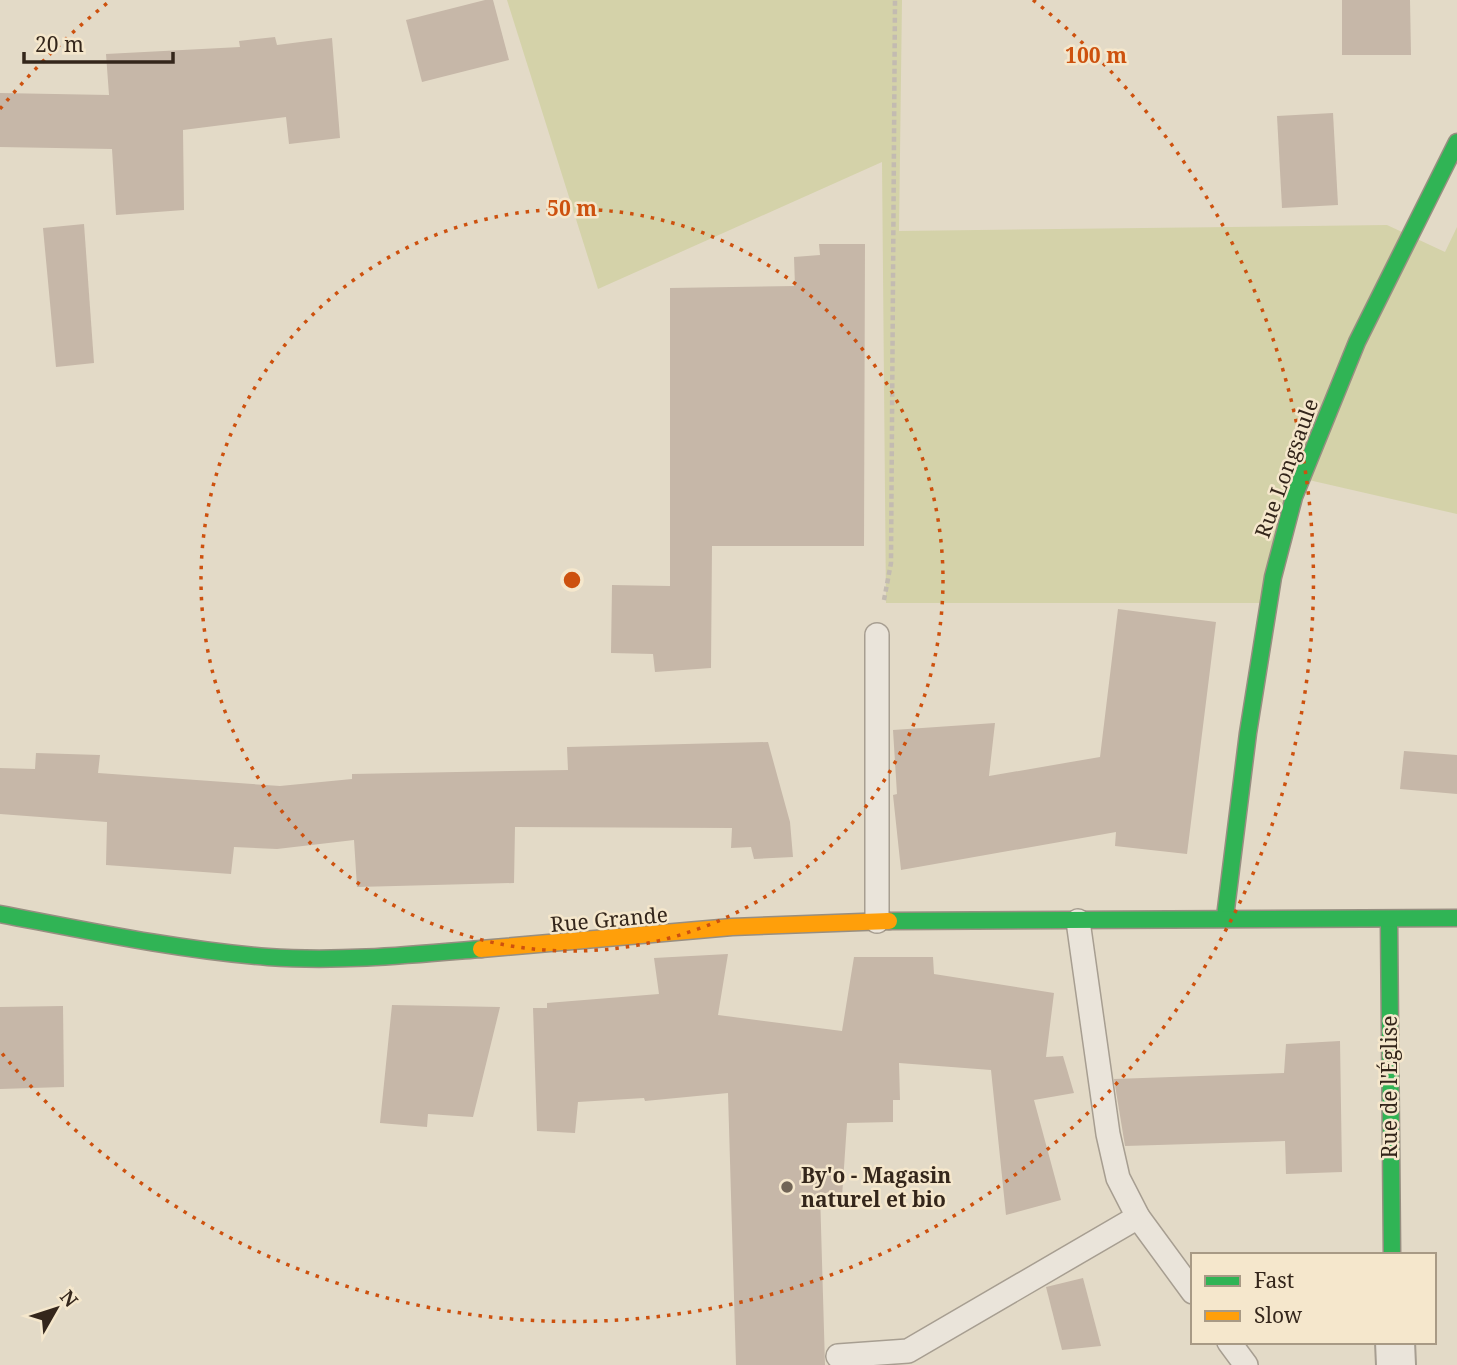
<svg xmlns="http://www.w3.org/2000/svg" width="1457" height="1365" font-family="'Noto Serif',serif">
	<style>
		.green { fill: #d4d2a9 }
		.building { fill: #c6b7a8 }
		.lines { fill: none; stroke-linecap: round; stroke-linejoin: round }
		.lane-casing { stroke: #a79e91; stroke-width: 26 }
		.street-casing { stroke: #a79e91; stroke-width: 42 }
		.fast-casing { stroke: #978e81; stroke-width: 19 }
		.slow-casing { stroke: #978e81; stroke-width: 19 }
		.path { stroke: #c3bbb1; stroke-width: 4.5; stroke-dasharray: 5 3.5; stroke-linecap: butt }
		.lane { stroke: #eae4da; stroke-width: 23 }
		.street { stroke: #eae4da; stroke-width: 38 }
		.fast { stroke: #30b455; stroke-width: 16 }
		.slow { stroke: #ff9f0a; stroke-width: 16 }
		.ring { fill: none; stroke: #cd510e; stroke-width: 3.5; stroke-dasharray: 3.5 7 }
		.poi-dot { fill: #716557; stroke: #f5e7cc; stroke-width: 2.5 }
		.labels { text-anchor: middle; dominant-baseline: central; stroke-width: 5; stroke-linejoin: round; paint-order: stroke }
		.street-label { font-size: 21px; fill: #34261b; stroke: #f5e7cc }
		.poi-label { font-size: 21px; font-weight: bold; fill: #34261b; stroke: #f5e7cc; text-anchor: start }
		.centre { fill: #cd510e; stroke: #f5e7cc; stroke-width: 3.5 }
		.ring-label { font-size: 21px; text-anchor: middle; font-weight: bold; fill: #cd510e; stroke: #f5e7cc; stroke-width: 5; stroke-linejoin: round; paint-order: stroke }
	</style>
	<rect width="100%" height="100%" fill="#e3dac7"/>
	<polygon class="green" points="507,0 902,0 899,231 1387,225 1445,252 1457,227 1457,514 1300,478 1269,603 886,603 882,162 598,289"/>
	<g class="building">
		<polygon points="485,0 493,0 509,60 422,82 406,20"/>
		<polygon points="1342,0 1410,0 1411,55 1342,55"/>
		<polygon points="275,37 277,45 332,38 340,138 289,144 286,117 183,130 184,210 116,215 112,149 0,147 0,93 109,95 106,54 240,47 239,41"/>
		<polygon points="1333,113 1338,205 1282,208 1277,116"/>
		<polygon points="84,224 94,363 56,367 43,228"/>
		<polygon points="819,244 865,244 864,546 712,546 711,668 655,672 653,654 611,653 612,585 670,586 670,288 795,286 794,257 820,255"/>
		<polygon points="1118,609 1216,622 1187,854 1115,846 1116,832 901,870 893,795 897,794 893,730 995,723 989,776 1100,757"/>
		<polygon points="768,742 790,822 793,857 754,859 751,847 731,848 732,828 515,827 514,883 357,887 354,840 277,849 234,847 231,874 106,865 107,822 0,814 0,768 35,769 36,753 100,755 98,773 280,786 352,779 352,774 568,770 567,747"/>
		<polygon points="1404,751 1457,755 1457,794 1400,789"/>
		<polygon points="728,954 718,1015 842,1031 854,957 933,957 934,974 1054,993 1046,1057 1063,1056 1074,1093 1034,1100 1061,1200 1006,1215 991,1070 899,1063 900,1100 893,1100 893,1122 847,1123 842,1197 820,1192 825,1365 736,1365 728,1093 645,1101 644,1098 578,1102 575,1133 537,1131 533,1008 547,1008 547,1003 659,994 654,958"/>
		<polygon points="392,1005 500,1007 473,1117 428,1114 427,1127 380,1123"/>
		<polygon points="63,1006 64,1087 0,1089 0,1007"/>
		<polygon points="1340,1041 1342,1172 1286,1174 1285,1141 1125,1146 1114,1079 1284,1073 1286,1044"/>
		<polygon points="1083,1278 1101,1346 1062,1350 1046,1287"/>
	</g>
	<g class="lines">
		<defs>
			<g id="lane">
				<polyline points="877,921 877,635"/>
				<polyline points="1078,921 1108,1134 1118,1178 1138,1217 1193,1292"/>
				<polyline points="1229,1342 1246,1365"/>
				<polyline points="838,1356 908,1351 1138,1217"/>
			</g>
			<polyline id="street" points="1395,1342 1396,1365"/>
			<g id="fast">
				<path d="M0 914C89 931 178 950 268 957 339 962 410 955 481 949"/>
				<polyline points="1225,917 1248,733 1273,577 1294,497 1357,342 1457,142"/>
				<polyline points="1389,920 1392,1255"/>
				<polyline points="889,921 1457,918"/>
			</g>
			<polyline id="slow" points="481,949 732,927 889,921"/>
		</defs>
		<use href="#lane" class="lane-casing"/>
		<use href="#street" class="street-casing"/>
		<use href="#fast" class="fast-casing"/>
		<use href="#slow" class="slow-casing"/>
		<polyline class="path" points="884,600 891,563 895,0"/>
		<use href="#lane" class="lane"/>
		<use href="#street" class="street"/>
		<use href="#fast" class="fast"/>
		<use href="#slow" class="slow"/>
	</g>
	<g class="ring">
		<circle cx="572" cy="580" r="371"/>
		<path d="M0 109A741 741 0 0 1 111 0M1033 0A741 741 0 1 1 0 1051"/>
	</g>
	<circle class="poi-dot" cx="787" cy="1187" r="7"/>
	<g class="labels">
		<g class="street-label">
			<text transform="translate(1286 468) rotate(-70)">Rue Longsaule</text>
			<text transform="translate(609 919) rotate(-5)">Rue Grande</text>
			<text transform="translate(1389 1087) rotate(-90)">Rue de l'Église</text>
		</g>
		<g class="poi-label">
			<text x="801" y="1175">By'o - Magasin<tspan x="801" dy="24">naturel et bio</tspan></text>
		</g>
	</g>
	<circle cx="572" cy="580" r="10" class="centre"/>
	<g class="ring-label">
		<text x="1096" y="63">100 m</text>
		<text x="572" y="216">50 m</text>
	</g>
	<rect x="1191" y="1253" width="245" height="91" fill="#f5e7cc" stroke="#a89a85" stroke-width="2"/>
	<rect x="1205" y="1276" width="35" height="10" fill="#30b455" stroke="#a89a85" stroke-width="2"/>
	<text x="1254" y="1288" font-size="21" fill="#34261b">Fast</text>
	<rect x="1205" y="1311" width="35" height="10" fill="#ff9f0a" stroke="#a89a85" stroke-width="2"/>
	<text x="1254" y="1323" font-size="21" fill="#34261b">Slow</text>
	<g transform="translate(56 1309) rotate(51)" stroke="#f5e7cc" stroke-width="5" paint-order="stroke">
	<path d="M0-5L12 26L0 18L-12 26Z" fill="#34261b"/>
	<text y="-10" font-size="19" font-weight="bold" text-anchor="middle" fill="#34261b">N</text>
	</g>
	<path d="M24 52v10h149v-10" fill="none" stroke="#34261b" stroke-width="3.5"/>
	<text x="35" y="52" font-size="21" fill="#34261b" stroke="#f5e7cc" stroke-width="5" paint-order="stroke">20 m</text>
</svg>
